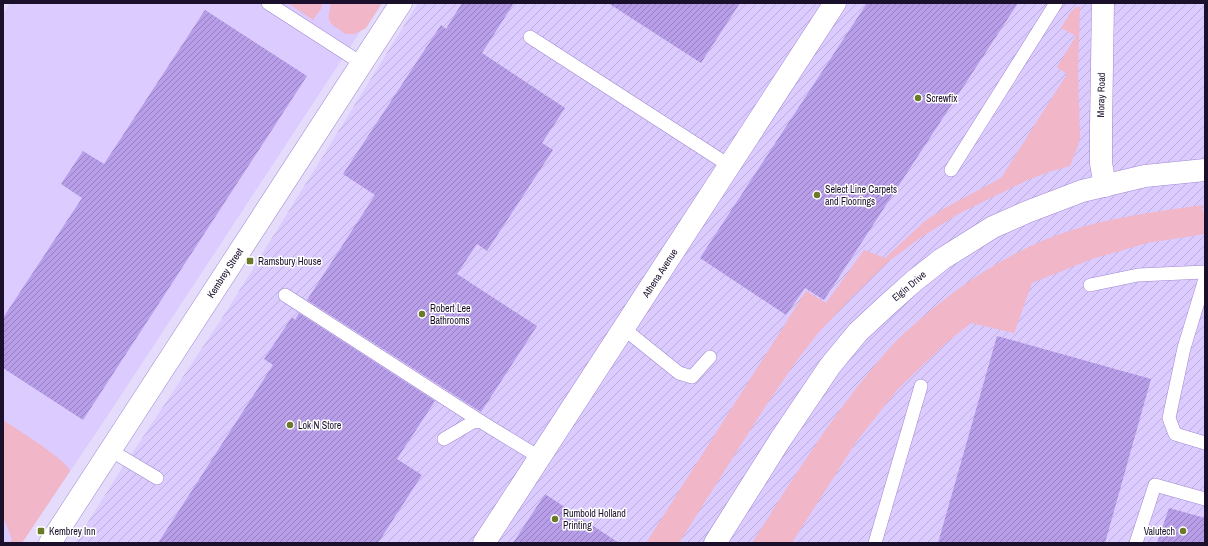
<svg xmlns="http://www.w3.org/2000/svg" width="1208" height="546" font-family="'Archivo Narrow',sans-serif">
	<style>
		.built { fill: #dbcbfe }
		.industrial { fill: url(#industrial-furrows) }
		.grass { fill: #f1b6c7 }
		.building { fill: url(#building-hatch) }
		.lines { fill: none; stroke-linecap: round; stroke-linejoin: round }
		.service-casing { stroke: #a288d2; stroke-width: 14 }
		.minor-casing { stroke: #a288d2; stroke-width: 23 }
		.service { stroke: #fff; stroke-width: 13 }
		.minor { stroke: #fff; stroke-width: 22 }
		.poi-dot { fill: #6a7a28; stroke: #fff; stroke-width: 1.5 }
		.labels { text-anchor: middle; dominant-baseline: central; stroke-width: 3; stroke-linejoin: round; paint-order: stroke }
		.street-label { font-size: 10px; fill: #1b102c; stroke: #fff }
		.poi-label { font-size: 10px; fill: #1b102c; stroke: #fff; text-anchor: start }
	</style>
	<defs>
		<pattern id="industrial-furrows" width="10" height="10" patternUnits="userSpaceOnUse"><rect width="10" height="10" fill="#dbcbfe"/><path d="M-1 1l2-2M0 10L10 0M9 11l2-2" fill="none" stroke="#bbadda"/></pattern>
		<pattern id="building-hatch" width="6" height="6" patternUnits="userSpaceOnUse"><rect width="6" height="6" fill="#b89ee9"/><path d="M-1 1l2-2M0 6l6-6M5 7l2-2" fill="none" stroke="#957fbd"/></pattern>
	</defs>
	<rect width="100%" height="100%" fill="#e5dbfb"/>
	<polygon class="built" points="10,3 379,3 108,415 22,543 3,543 3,14"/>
	<polygon class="industrial" points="418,3 1205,3 1205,543 75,543 115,479 226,312"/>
	<g class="grass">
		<polygon points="288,3 322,3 321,9 313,20"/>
		<path d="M331 3H382L366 28 355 34H346C329 22 326 25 331 3Z"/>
		<polygon points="1076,7 1080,7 1078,72 1080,138 1079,143 1070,166 1052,171 1030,179 960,213 923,236 889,261 853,296 818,333 795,363 761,413 679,543 646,543 806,291 826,303 864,250 885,258 925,221 943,209 1001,178 1067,74 1057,67 1076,36 1061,28 1070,13"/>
		<path d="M1202 205 1203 213H1205V234L1147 243 1092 259 1032 283 1014 333 971 323 946 343 898 389 856 442 792 543H752C794 477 835 410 887 351 900 336 916 323 931 310 972 277 1017 248 1066 232 1110 217 1156 212 1202 205Z"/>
		<path d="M3 420C16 429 67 460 70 471L22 543H10L12 539 3 517Z"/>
	</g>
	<g class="building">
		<polygon points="462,3 514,3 482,53 565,108 542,143 553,150 487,251 477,244 457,274 537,326 481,412 307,300 375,195 343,174 441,25 446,29"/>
		<polygon points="608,3 740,3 701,63"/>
		<polygon points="867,3 1018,3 824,300 805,288 786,315 700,258"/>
		<polygon points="205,10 307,76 83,420 3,368 3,318 82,198 61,184 83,151 104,164"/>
		<polygon points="299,313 435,401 397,459 422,475 378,543 158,543 273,365 264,359 292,317 295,320"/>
		<polygon points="997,336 1151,379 1105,543 938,543"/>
		<polygon points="545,494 619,543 513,543"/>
		<polygon points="1169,508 1205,518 1205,543 1157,543"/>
	</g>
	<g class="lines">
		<defs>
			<g id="service">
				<polyline points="268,3 361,63"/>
				<polyline points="530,37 730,166"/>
				<polyline points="951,170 1056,3"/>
				<polyline points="1205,279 1184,348 1169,418 1175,434 1205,443"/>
				<polyline points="1090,285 1138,275 1205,272"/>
				<polyline points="285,295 480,421"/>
				<polyline points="623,328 679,373 692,377 710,357"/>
				<polyline points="444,439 473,422 480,421 539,457"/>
				<polyline points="110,450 157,478"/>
				<polyline points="875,543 921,386"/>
				<polyline points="1136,543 1155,485 1205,499"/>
			</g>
			<g id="minor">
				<polyline points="1103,3 1101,127 1101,163 1105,186"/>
				<polyline points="50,543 401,3"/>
				<polyline points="484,543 835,3"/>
				<polyline points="715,543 780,440 830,366 858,332 886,306 914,281 942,259 993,227 1027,212 1082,191 1145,176 1205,170"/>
			</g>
		</defs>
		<use href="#service" class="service-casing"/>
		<use href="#minor" class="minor-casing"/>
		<use href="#service" class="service"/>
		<use href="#minor" class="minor"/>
	</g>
	<g class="poi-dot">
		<circle cx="918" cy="98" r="4"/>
		<circle cx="817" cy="195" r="4"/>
		<rect x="246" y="257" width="8" height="8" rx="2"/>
		<circle cx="422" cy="314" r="4"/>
		<circle cx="290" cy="425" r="4"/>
		<circle cx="555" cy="519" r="4"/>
		<rect x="37" y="527" width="8" height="8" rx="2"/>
		<circle cx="1183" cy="531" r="4"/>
	</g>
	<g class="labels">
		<g class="street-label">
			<text transform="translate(1101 95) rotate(-89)">Moray Road</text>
			<text transform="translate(225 273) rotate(-57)">Kembrey Street</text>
			<text transform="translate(660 273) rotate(-57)">Athena Avenue</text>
			<text transform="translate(909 286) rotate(-40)">Elgin Drive</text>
		</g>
		<g class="poi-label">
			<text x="926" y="98">Screwfix</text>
			<text x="825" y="189">Select Line Carpets<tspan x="825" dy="12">and Floorings</tspan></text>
			<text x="258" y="261">Ramsbury House</text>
			<text x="430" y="308">Robert Lee<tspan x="430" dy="12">Bathrooms</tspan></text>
			<text x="298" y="425">Lok N Store</text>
			<text x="563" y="513">Rumbold Holland<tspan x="563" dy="12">Printing</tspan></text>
			<text x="49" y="531">Kembrey Inn</text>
			<text x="1175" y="531" text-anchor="end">Valutech</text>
		</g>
	</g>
	<rect width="1208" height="546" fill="none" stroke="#1b102c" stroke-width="8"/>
</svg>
